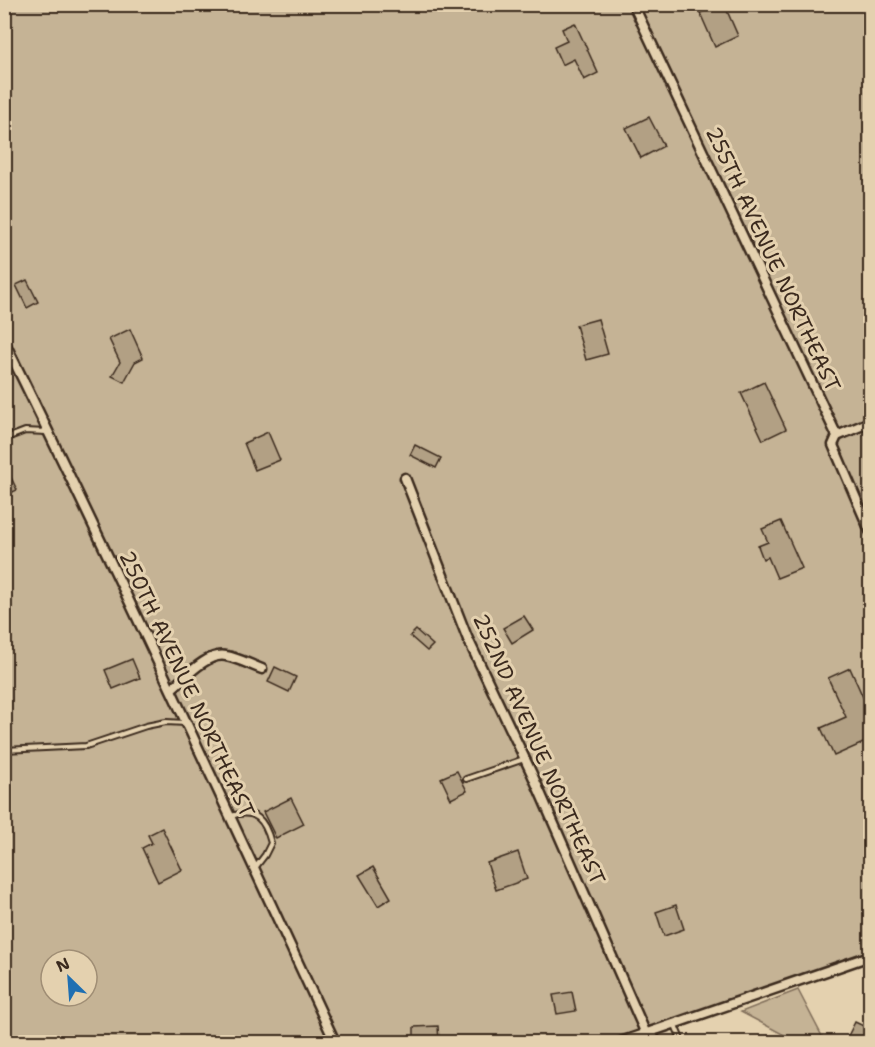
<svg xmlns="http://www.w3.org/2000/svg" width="875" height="1047" font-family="'Shantell Sans',sans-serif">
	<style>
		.green { fill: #c5b395; stroke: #806e5a; stroke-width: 1.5; fill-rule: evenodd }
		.building { fill: #b2a084; stroke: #3b2a1e; stroke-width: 1.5 }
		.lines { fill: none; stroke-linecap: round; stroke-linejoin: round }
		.service-casing { stroke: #3b2a1e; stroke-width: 8 }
		.minor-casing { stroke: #3b2a1e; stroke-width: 13 }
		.service { stroke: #e4d1af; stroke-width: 4 }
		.minor { stroke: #e4d1af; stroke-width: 8 }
		.labels { text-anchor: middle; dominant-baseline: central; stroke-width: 6; stroke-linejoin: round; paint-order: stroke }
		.street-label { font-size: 21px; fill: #3b2a1e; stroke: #e4d1af }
	</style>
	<rect width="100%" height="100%" fill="#e4d1af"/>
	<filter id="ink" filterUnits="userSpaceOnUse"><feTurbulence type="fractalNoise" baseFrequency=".0167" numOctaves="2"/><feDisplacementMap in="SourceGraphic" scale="12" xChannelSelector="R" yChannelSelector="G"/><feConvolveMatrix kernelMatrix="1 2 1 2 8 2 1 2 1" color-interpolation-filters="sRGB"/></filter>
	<g filter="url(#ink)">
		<g class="green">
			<path d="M5 5H870V956L621 1042H5ZM51 960H87V996H51Z"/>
			<polygon points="798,990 825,1042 789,1042 788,1037 741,1012"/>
		</g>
		<g class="building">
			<polygon points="720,4 724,4 738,36 715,47 700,13"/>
			<polygon points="575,23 598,73 584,80 574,59 562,65 554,47 567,41 562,29"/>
			<polygon points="649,117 664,146 641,158 626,128"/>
			<polygon points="27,280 38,302 27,308 16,285"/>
			<polygon points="598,319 608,354 586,360 576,325"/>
			<polygon points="130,329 143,358 135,362 124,382 112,376 120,362 109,339"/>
			<polygon points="764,382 786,429 763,440 741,393"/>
			<polygon points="268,432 280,460 255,470 244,443"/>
			<polygon points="415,445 441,458 436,468 410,455"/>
			<polygon points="4,463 17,490 4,496"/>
			<polygon points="781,521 802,568 777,578 768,557 763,559 758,546 768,542 762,529"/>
			<polygon points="524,616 533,630 512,643 503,628"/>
			<polygon points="416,630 433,645 427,651 410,636"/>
			<polygon points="132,659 140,678 113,689 105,670"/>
			<polygon points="275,667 296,677 289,692 268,682"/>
			<polygon points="850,668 870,713 870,740 834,756 821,728 846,717 828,678"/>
			<polygon points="457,771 467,791 451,799 441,778"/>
			<polygon points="291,798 304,824 276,838 263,812"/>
			<polygon points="162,828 182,870 158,882 142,848 152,843 148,835"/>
			<polygon points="518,852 527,879 496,890 487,863"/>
			<polygon points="373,867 391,898 378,906 359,875"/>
			<polygon points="676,905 684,929 664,936 656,912"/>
			<polygon points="572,992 576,1011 557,1014 553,995"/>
			<polygon points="855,1022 870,1029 870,1042 863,1039 861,1042 845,1042"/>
			<polygon points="438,1026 439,1042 414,1042 414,1027"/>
		</g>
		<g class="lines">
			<defs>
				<g id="service">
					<polyline points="4,435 12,436 25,431 46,432"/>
					<polyline points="4,750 86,746 146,726 166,722 186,723"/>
					<polyline points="466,779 524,759"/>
					<path d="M231 816C256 808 265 820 271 843L265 855 255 868"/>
					<polyline points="675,1025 682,1042"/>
				</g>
				<g id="minor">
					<polyline points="633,4 837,436 833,445 870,531"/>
					<path d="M4 341C118 573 226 808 335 1042"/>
					<polyline points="837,436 870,422"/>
					<polyline points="405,478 467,637 532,774 646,1034"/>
					<path d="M171 689C185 678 207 652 226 656 238 658 251 665 262 669"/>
					<polyline points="651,1032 656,1042"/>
					<polyline points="621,1042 870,956"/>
				</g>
			</defs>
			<use href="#service" class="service-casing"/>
			<use href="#minor" class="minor-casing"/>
			<use href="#service" class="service"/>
			<use href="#minor" class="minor"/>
		</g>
	</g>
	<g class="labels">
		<g class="street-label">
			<text transform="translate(773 259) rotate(65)">255TH AVENUE NORTHEAST</text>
			<text transform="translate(187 684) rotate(65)">250TH AVENUE NORTHEAST</text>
			<text transform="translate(539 749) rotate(66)">252ND AVENUE NORTHEAST</text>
		</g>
	</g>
	<rect width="875" height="1047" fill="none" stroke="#e4d1af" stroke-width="24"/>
	<rect x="12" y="12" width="851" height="1023" fill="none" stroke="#3b2a1e" stroke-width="2" filter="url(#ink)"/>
	<g transform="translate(69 978) rotate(335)"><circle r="28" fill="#e4d1af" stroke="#a08e75" stroke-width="1.5"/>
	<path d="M0-4.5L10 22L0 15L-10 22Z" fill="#1f6fb2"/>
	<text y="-9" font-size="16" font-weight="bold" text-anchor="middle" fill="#3b2a1e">N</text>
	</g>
</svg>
